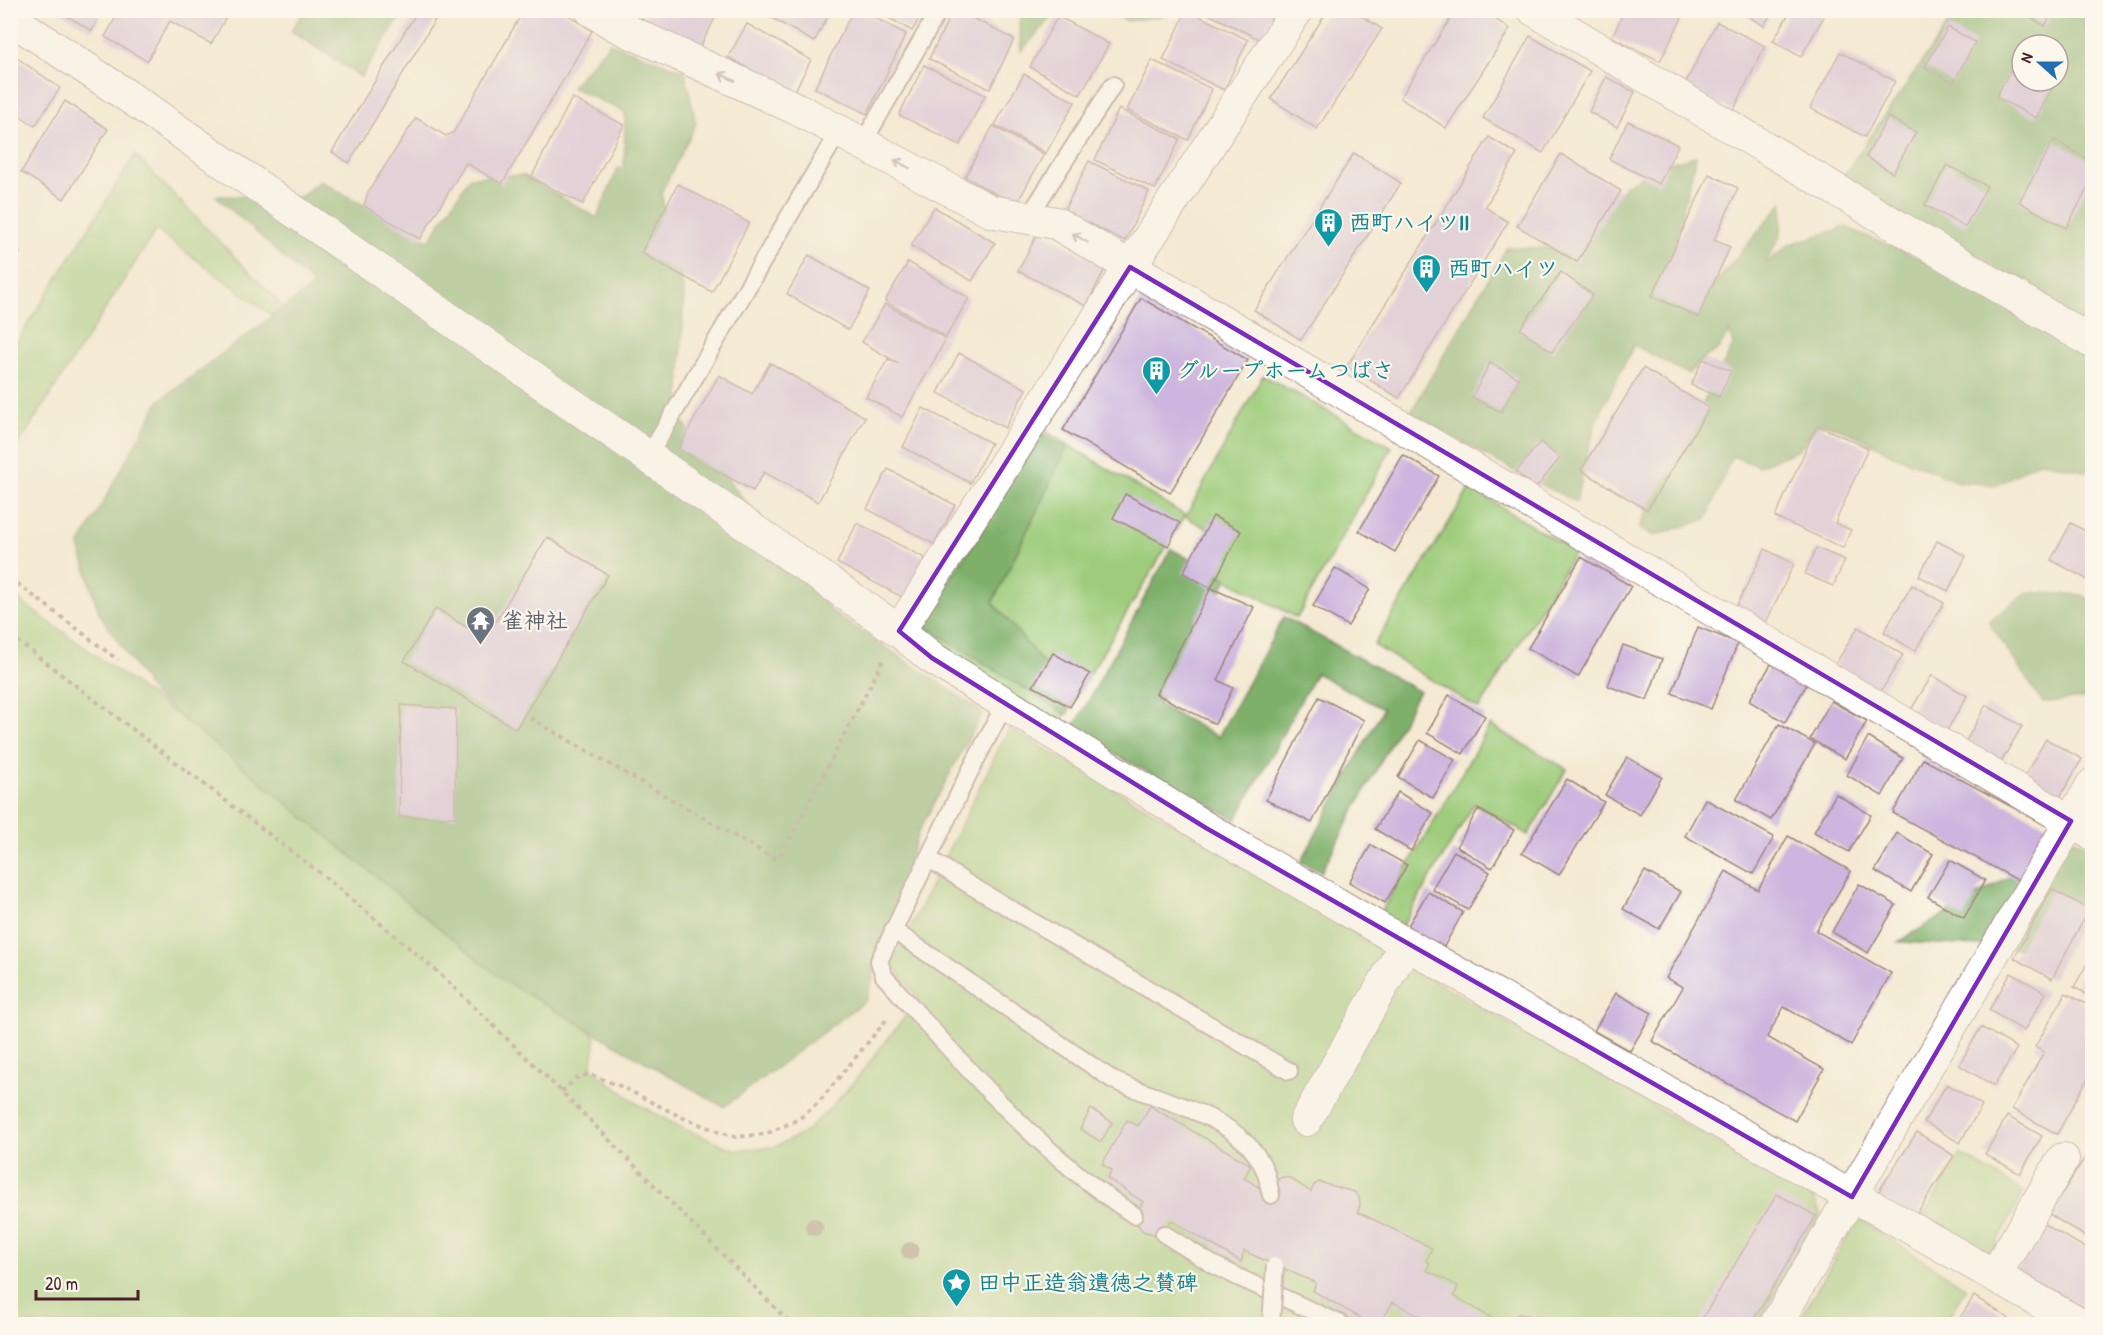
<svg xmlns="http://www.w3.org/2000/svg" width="2103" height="1335" font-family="'Patrick Hand','Klee One',sans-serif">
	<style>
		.green { fill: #9ecc7b; stroke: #747653; stroke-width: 1.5 }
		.forest { fill: #7eb06b; stroke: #64684b; stroke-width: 1.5; fill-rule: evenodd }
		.building { fill: #ccb5de }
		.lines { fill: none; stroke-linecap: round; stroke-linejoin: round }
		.lane-casing { stroke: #9f847f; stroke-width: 20 }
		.street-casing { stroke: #9f847f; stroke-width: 34 }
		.path { stroke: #9f847f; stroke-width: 4; stroke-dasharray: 4.5 4.5; stroke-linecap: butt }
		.lane { stroke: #fff; stroke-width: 16 }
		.street { stroke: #fff; stroke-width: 32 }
		.lane-bridge-casing { stroke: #9f847f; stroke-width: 20; stroke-linecap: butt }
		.lane-bridge { stroke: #fff; stroke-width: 16 }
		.tree { fill: #a49784 }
		.oneway { stroke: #ae9aa0 }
		.marked { fill: none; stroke: #7b2cbf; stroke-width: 4.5; stroke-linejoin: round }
		.labels { text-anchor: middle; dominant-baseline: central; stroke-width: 4.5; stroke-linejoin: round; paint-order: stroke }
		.culture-label { font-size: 22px; font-weight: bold; fill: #0d838f; stroke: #fbf7ec; text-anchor: start }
		.worship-label { font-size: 22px; font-weight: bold; fill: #5b616d; stroke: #fbf7ec; text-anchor: start }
	</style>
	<rect width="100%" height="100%" fill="#fbf7ec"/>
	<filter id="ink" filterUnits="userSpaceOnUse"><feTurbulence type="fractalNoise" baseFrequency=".0167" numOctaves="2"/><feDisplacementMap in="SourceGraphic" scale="12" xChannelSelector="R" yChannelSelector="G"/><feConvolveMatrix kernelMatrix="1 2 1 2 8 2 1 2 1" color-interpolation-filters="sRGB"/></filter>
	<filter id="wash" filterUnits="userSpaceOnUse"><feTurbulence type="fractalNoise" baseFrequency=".008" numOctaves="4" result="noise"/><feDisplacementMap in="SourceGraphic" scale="24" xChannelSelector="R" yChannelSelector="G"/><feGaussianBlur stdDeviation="1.35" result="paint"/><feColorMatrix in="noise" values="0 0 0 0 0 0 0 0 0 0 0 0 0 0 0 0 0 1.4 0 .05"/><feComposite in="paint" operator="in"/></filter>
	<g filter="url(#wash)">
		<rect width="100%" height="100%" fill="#f4ead3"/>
		<g class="green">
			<polygon points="135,155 304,328 301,337 156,230 11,456 11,351"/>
			<polygon points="1263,375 1392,447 1297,618 1216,573 1232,543 1185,516 1059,725 911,636 1037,426 1186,516"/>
			<polygon points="1470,488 1575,552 1479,709 1374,645"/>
			<polygon points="10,594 127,678 579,1017 596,1038 591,1068 639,1105 684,1129 736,1150 775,1147 804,1133 828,1110 854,1082 919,999 892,964 1009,728 1400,955 1421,973 1814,1198 1821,1216 1758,1324 11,1324"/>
			<polygon points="1490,725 1567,769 1528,835 1474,804 1400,930 1378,917"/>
			<polygon points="1960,1154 2024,1192 1990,1255 1922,1218"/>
			<polygon points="1858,1218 1966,1288 1944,1324 1797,1324"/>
		</g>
		<g class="forest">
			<polygon points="304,11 305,10 404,11 361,77 291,31"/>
			<polygon points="1021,11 1021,10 1070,11 1055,14 1021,51 1019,25"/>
			<polygon points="1101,11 1168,11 1162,16 1128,21"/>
			<path d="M1957 11H2092V330L1841 179ZM2022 45H2058V81H2022Z"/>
			<polygon points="610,43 685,71 696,124 661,193 684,293 679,417 831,611 983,712 918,833 866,1000 724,1107 504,981 154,695 99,613 79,546 159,401 314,285 216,196 300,197 320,181 429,241 470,177 523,175 597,218 618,168 624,169 625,112 571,87"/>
			<path d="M1696 156 1666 279 1696 306 1783 202 1781 234 1765 264 1790 244 1846 227 1945 269 2092 360V473L2039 461 1997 485 1957 482 1894 455 1859 437 1827 424 1817 425 1799 450 1758 466 1732 456 1707 519 1654 536 1639 528C1666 464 1703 406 1733 345L1729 331 1719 349 1703 359 1688 374 1634 345 1596 421 1576 502 1520 474 1410 413 1507 247 1580 249 1626 184 1669 163Z"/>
			<polygon points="1040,434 1067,448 993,602 1074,701 1067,715 923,625"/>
			<polygon points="1171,549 1227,579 1159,705 1218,737 1284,617 1419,691 1321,872 1301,862 1383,709 1316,673 1236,820 1072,731"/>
			<polygon points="2028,592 2082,595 2092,600 2092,697 2043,703 1988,621"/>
			<polygon points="2074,839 2092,850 2092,913 2033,949 1898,942"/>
		</g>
		<g id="blocks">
			<g class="building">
				<polygon points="57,10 103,10 92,31"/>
				<polygon points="120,10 167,10 173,14 175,10 230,10 211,44 170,21 147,61 105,37"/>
				<polygon points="418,10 441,10 349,163 332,152"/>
				<polygon points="524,10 561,10 592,31 502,184 466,163 420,239 364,206 368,192 416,118 446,136 453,133"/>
				<polygon points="646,10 719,10 698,51 641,20"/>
				<polygon points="758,10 831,10 814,42"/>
				<polygon points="853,10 860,10 906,34 867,114 815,88"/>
				<polygon points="875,10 924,10 912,31"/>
				<polygon points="953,10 957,10 1014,39 990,89 929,59"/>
				<polygon points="990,10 1008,10 1004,18"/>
				<polygon points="1187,10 1248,40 1224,90 1163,60"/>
				<polygon points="1200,10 1275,10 1261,40"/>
				<polygon points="1328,10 1353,10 1382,29 1317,129 1271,99"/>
				<polygon points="1456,10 1482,10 1510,29 1446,128 1400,98"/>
				<polygon points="1625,10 1686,10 1660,61 1612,37"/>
				<polygon points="1738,10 1773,10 1764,26"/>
				<polygon points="1791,10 1814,10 1824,16 1801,57 1773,41"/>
				<polygon points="2018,10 2054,10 2045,26"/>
				<polygon points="1058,16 1109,44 1080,95 1030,67"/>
				<polygon points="1717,22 1765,46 1733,111 1684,86"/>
				<polygon points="747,24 811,60 793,94 728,57"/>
				<polygon points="1948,27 1975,42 1953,83 1925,67"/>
				<polygon points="1530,36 1590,71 1543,153 1483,118"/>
				<polygon points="1840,52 1895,81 1865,137 1810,108"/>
				<polygon points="10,53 60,88 35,126 10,109"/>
				<polygon points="2018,56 2022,58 2022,81 2056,81 2036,118 1996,97"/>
				<polygon points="1152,60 1212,89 1188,140 1127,110"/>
				<polygon points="924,65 985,95 960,145 899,115"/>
				<polygon points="1024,74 1075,102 1046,153 995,125"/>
				<polygon points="1606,77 1635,92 1617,127 1589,112"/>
				<polygon points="572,98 624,125 583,204 531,178"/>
				<polygon points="65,101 108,129 64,199 21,172"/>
				<polygon points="1119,109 1180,139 1155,189 1095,160"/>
				<polygon points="1888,117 1916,132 1893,173 1866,157"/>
				<polygon points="1628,121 1678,145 1659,184 1609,159"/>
				<polygon points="993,126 1044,154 1016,205 965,177"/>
				<polygon points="1489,137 1517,154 1485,207 1508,222 1399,398 1347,366"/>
				<polygon points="2054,140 2092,162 2092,180 2066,228 2019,202"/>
				<polygon points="1354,153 1401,183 1301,340 1254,310"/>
				<polygon points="1561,154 1621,191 1577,262 1517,226"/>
				<polygon points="1089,161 1149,191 1125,241 1064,211"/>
				<polygon points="1947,165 1987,186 1965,227 1925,205"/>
				<polygon points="1709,174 1738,188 1714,240 1730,247 1698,317 1652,296"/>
				<polygon points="678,184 749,223 712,292 641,253"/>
				<polygon points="934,207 995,243 972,281 911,246"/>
				<polygon points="1039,231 1106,267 1086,306 1018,271"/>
				<polygon points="10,245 20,253 10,265"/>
				<polygon points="2092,252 2092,270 2085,266"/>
				<polygon points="809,255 870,291 848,330 787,294"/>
				<polygon points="908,262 969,298 946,337 885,301"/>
				<polygon points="1561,272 1593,295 1552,352 1520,329"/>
				<polygon points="1141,298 1248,360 1170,493 1063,430"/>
				<polygon points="885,304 946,339 902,417 866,397 888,359 899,364 862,342"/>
				<polygon points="959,353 1026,389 1005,428 938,393"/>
				<polygon points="1703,359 1731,371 1719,397 1691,385"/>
				<polygon points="770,363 865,417 818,502 764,472 753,491 678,449 719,375 752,394"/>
				<polygon points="1490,363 1519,378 1501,412 1472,397"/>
				<polygon points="1643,368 1709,408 1647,510 1581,470"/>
				<polygon points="923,408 991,443 970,483 903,447"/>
				<polygon points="1817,425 1868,448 1835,523 1851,530 1843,548 1775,517"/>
				<polygon points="1540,442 1560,458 1536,488 1516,472"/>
				<polygon points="1403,455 1439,476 1395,552 1359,531"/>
				<polygon points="888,469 955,505 934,544 867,509"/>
				<polygon points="1125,494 1180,523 1168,546 1113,518"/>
				<polygon points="1213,516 1241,531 1211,588 1183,573"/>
				<polygon points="857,523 925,558 904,598 837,563"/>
				<polygon points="2071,523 2092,535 2092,582 2051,560"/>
				<polygon points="547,537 608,575 516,729 404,661 436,608 485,639"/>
				<polygon points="1937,541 1966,556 1948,591 1919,576"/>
				<polygon points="1816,548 1845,560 1833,586 1805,574"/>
				<polygon points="1765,549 1794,564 1766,622 1736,607"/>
				<polygon points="1581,557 1631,586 1578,677 1528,648"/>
				<polygon points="1335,568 1370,589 1348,626 1313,606"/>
				<polygon points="1912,585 1944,603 1915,651 1884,632"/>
				<polygon points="1211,588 1254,607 1218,680 1233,688 1215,724 1156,694"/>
				<polygon points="1698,627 1738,643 1711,709 1672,693"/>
				<polygon points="1858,627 1903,655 1880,693 1835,665"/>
				<polygon points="1623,645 1662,659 1647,700 1608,686"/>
				<polygon points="1053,653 1090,674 1070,707 1033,686"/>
				<polygon points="1771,664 1807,684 1785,722 1749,701"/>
				<polygon points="1932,675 1967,696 1945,734 1909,713"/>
				<polygon points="1449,695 1485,716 1463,754 1427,733"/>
				<polygon points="1319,697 1364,720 1312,823 1266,800"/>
				<polygon points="1831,701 1867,721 1845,759 1810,739"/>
				<polygon points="401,705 456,709 455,817 399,817"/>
				<polygon points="1986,705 2022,726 2000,764 1965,743"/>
				<polygon points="1779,724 1815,744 1771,820 1736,800"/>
				<polygon points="1868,737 1903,758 1882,796 1847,775"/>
				<polygon points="2046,739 2082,759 2060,797 2024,777"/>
				<polygon points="1420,740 1455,760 1433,798 1398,777"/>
				<polygon points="1627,757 1662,777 1640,815 1605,795"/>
				<polygon points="1923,759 2051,828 2021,882 1893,813"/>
				<polygon points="1567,779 1604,802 1559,875 1522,853"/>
				<polygon points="1398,792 1433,813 1411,851 1375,829"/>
				<polygon points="1836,794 1871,815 1849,852 1814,832"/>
				<polygon points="1705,799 1774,837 1753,874 1685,836"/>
				<polygon points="1478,809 1514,830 1492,868 1457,847"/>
				<polygon points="1897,833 1933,854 1911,892 1875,871"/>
				<polygon points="1788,836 1851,871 1816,931 1891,973 1851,1045 1784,1007 1767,1037 1824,1069 1795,1121 1652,1041 1683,987 1666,978 1726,871 1758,890"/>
				<polygon points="1371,845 1407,865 1385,903 1349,882"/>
				<polygon points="1454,851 1490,872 1468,910 1432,889"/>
				<polygon points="1950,860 1985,880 1964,918 1928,897"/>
				<polygon points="1645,871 1681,892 1659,929 1623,909"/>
				<polygon points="1859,884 1896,905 1868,953 1832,932"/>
				<polygon points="2052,889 2089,909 2052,979 2014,958"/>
				<polygon points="1428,892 1463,912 1442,950 1406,929"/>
				<polygon points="2092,955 2092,997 2074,987"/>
				<polygon points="2011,973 2046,993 2024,1031 1989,1010"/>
				<polygon points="1616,993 1652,1013 1630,1051 1594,1031"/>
				<polygon points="2066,993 2092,1007 2092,1071 2057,1134 2012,1109 2044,1052 2035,1047"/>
				<polygon points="1981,1027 2017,1048 1994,1086 1959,1065"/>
				<polygon points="1947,1084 1982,1105 1960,1143 1924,1122"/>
				<polygon points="1150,1106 1251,1165 1244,1178 1278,1199 1277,1183 1278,1180 1282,1177 1290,1178 1311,1192 1314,1185 1319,1182 1354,1192 1359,1197 1360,1204 1358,1212 1432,1248 1426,1261 1430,1263 1426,1270 1458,1286 1454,1296 1502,1324 1422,1324 1425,1319 1393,1302 1380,1324 1371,1324 1313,1291 1316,1283 1244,1251 1241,1262 1171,1220 1162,1237 1143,1231 1132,1218 1143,1202 1107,1178 1112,1170 1102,1164 1127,1120 1138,1126"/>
				<polygon points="1091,1109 1112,1122 1101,1142 1080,1129"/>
				<polygon points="2007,1116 2042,1136 2020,1174 1985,1154"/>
				<polygon points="1917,1132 1954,1156 1914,1218 1877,1194"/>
				<polygon points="2089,1151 2092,1154 2092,1226 2086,1237 2049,1214"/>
				<polygon points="1777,1194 1816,1216 1751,1324 1699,1324"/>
				<polygon points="2042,1223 2089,1250 2092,1244 2092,1312 2016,1269"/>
				<polygon points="1974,1296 2008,1318 2004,1324 1956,1324"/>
				<polygon points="1519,1314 1539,1317 1548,1324 1504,1324 1509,1318"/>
			</g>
		</g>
	</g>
	<g filter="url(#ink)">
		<use href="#blocks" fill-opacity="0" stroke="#9f847f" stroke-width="1.5"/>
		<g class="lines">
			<defs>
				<g id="lane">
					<polyline points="863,143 939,10"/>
					<polyline points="1028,218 1113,85"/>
					<polyline points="648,457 839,131"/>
					<path d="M1005 704 967 777 879 961 884 976C960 1061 1037 1152 1134 1215"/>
					<polyline points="928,858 968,884 1289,1071"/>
					<path d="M893 930 1113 1080C1163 1103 1244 1115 1266 1173 1268 1180 1269 1188 1271 1195"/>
					<polyline points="1164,1234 1212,1264 1242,1279 1341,1324"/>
				</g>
				<g id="street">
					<polyline points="591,10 615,25 797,109 990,211 1056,223 2092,834"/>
					<polyline points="1534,10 2092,342"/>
					<polyline points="10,18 141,105 899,631 932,658 1206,828 1406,944 1852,1197 1876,1208 2079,1324"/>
					<polyline points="899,631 1130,267 1297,10"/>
					<polyline points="1306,1120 1406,944"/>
					<polyline points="1995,1275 2063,1159"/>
					<polyline points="1776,1324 2092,785"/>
				</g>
			</defs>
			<use href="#lane" class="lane-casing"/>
			<use href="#street" class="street-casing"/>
			<g class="path">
				<polyline points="10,578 118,660"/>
				<polyline points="10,635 325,877 439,973 562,1092 791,1324"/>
				<polyline points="530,718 773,858 783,852 883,661"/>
				<polyline points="562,1092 575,1079 585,1075 594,1076 620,1086 679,1116 719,1132 736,1137 766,1134 799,1119 818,1103 888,1018"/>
			</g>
			<use href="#lane" class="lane"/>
			<use href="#street" class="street"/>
			<defs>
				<polyline id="lane-bridge" points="1271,1324 1275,1266"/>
			</defs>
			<use href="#lane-bridge" class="lane-bridge-casing"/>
			<use href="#lane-bridge" class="lane-bridge"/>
		</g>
		<g class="tree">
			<circle cx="814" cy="1227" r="9"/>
			<circle cx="910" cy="1251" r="9"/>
		</g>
		<defs><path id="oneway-shaft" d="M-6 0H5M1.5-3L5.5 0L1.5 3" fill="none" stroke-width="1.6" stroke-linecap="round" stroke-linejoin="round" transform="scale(1.5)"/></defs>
		<g class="oneway">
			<use href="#oneway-shaft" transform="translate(727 77) rotate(-155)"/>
			<use href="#oneway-shaft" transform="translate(902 164) rotate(-152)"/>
			<use href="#oneway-shaft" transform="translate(1080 238) rotate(-150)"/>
		</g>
	</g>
	<path d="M0 0H2103V1335H0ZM1130 267 2071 821 1852 1197 1206 828 932 658 899 631Z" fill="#f4ead3" fill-opacity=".55" fill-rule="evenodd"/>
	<path class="marked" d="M1130 267 2071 821 1852 1197 1206 828 932 658 899 631Z"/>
	<defs>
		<symbol id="building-pin" viewBox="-11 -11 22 30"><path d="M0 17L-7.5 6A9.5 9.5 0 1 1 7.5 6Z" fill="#0f9aa8" stroke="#fbf7ec"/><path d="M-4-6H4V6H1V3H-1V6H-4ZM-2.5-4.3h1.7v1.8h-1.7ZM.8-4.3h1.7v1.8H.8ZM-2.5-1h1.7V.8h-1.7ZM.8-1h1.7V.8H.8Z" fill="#fff"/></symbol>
		<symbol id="temple-pin" viewBox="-11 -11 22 30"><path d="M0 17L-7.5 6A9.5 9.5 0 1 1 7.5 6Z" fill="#6b7280" stroke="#fbf7ec"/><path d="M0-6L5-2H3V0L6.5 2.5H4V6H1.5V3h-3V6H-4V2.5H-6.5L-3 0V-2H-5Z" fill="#fff"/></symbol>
		<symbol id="sight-pin" viewBox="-11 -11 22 30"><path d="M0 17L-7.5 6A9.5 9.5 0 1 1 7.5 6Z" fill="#0f9aa8" stroke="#fbf7ec"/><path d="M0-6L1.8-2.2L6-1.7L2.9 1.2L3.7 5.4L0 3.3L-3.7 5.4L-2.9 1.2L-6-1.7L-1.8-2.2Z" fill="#fff"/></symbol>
	</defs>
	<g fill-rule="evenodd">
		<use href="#building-pin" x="1312" y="206" width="33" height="45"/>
		<use href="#building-pin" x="1410" y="252" width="33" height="45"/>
		<use href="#building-pin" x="1140" y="354" width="33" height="45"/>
		<use href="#temple-pin" x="464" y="604" width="33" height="45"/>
		<use href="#sight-pin" x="940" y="1266" width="33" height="45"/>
	</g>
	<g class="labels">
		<g class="culture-label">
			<text x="1349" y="222">西町ハイツII</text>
			<text x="1448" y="268">西町ハイツ</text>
			<text x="1177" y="370">グループホームつばさ</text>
			<text x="978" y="1282">田中正造翁遺徳之賛碑</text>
		</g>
		<g class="worship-label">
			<text x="502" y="620">雀神社</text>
		</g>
	</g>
	<rect width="2103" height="1335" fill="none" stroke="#fbf7ec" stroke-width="36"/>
	<g transform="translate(2040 63) rotate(291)"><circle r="28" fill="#fbf7ec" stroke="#b4a19f" stroke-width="1.5"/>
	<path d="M0-4.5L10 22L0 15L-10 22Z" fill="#1f6fb2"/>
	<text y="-9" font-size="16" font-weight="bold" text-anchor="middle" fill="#4a1f2b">N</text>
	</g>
	<path d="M36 1290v9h102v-9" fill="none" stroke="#4a1f2b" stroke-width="3"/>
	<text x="45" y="1290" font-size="18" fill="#4a1f2b" stroke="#fbf7ec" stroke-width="4.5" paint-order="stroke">20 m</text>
</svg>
